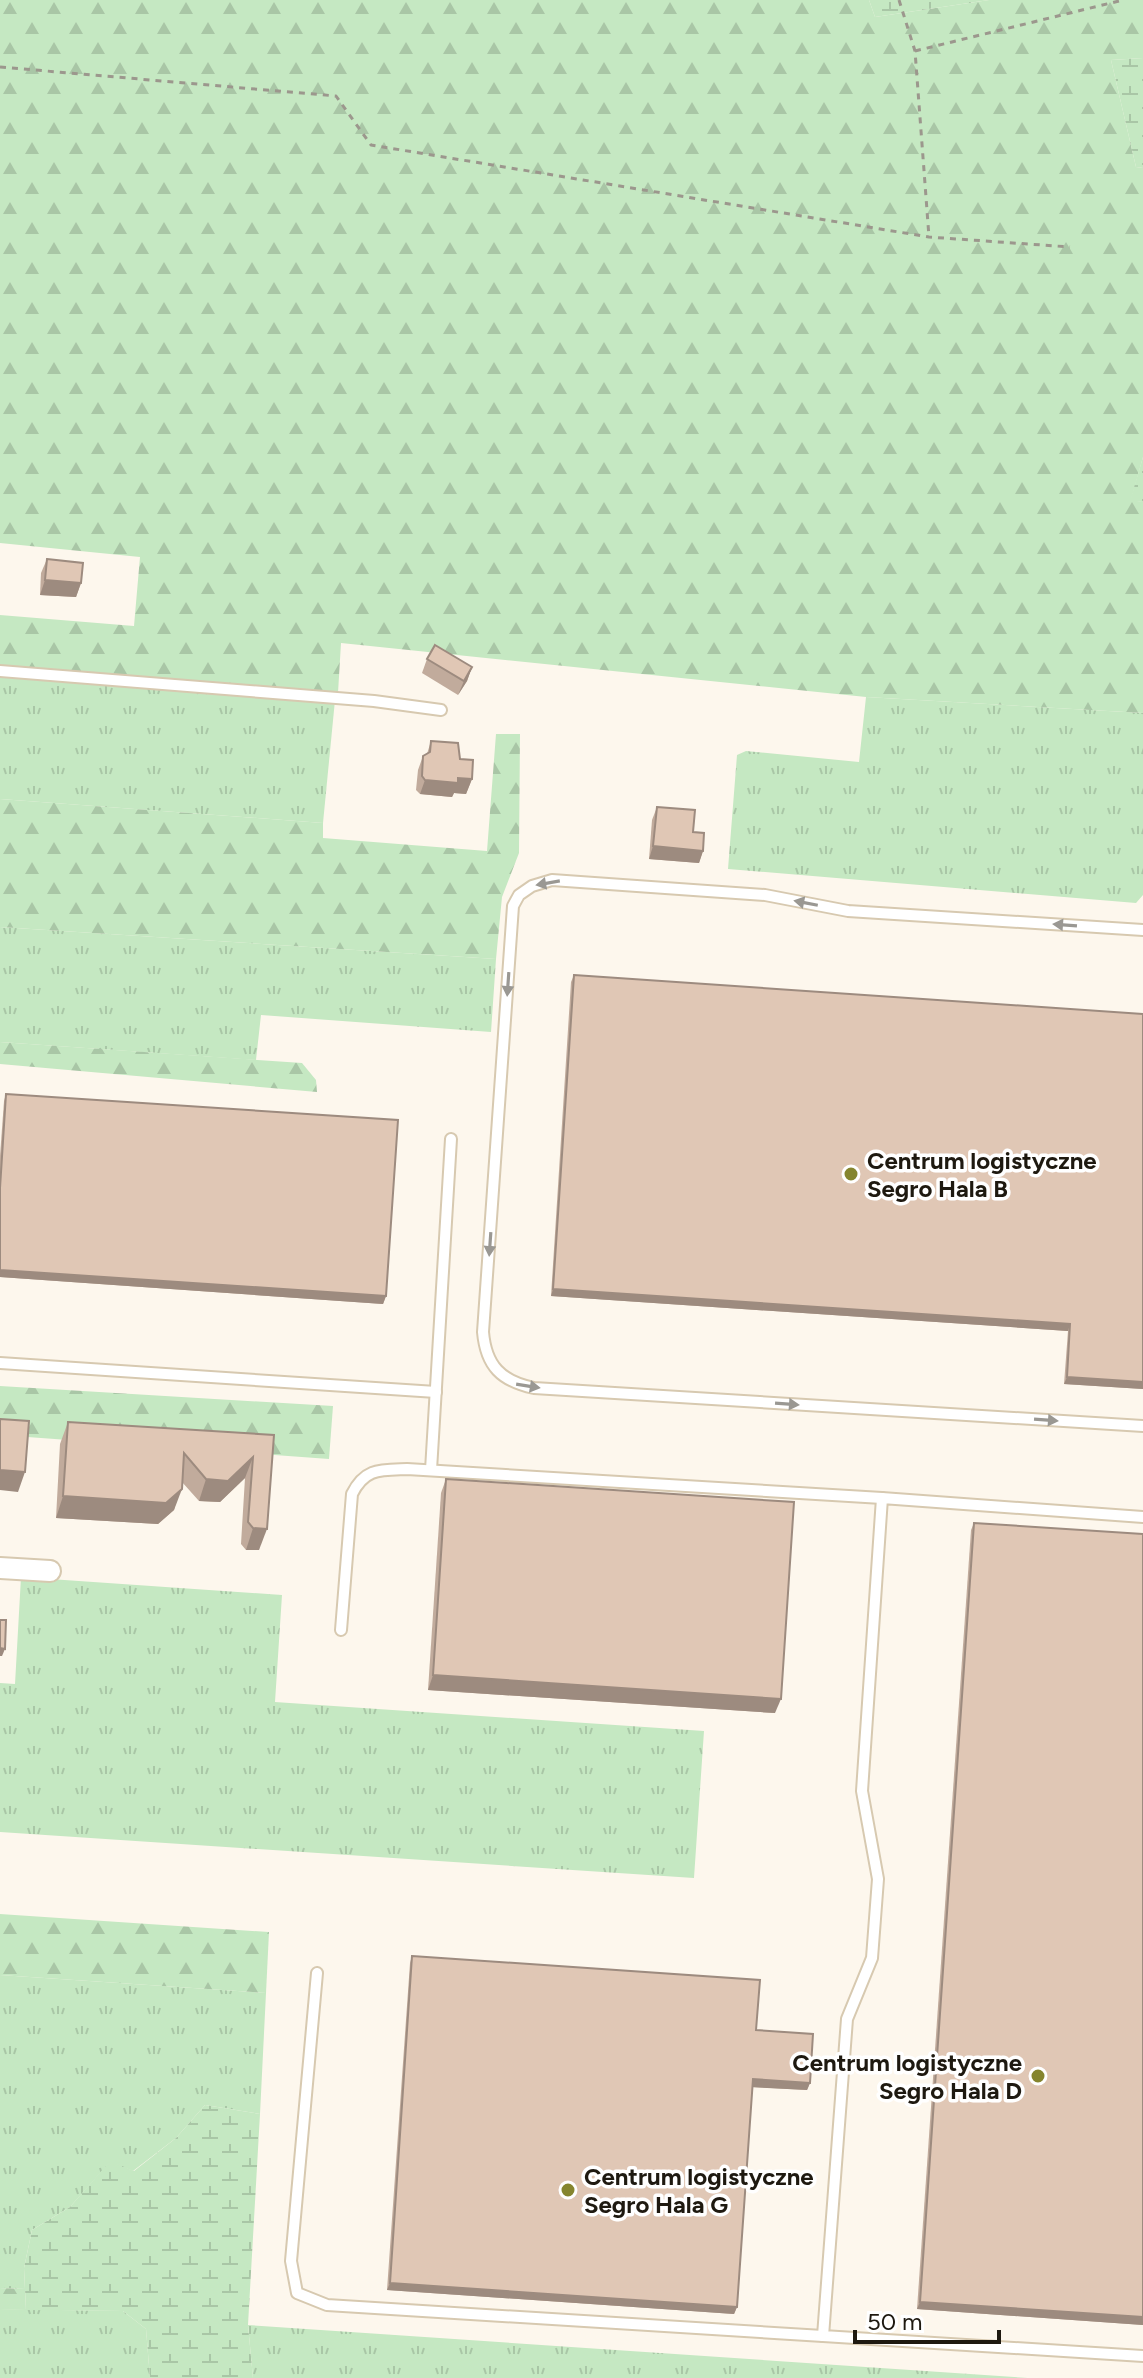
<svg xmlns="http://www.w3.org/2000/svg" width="1143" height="2378" font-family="Figtree,sans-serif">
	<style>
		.grass { fill: url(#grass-tufts) }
		.forest { fill: url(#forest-firs) }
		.wetland { fill: url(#wetland-marsh) }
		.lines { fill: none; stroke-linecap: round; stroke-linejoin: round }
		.service-casing { stroke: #d7c9b0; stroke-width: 14 }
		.minor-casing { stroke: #d7c9b0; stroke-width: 24 }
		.path { stroke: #9c978d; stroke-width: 3; stroke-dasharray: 6 6; stroke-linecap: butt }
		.service { stroke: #fff; stroke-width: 10 }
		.minor { stroke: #fff; stroke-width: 20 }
		.wall { fill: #c1ab9c }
		.shaded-wall { fill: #9d8b7f }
		.building { fill: #e0c7b5; stroke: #9d8b7f; stroke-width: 2 }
		.oneway { fill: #9a9893 }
		.poi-dot { fill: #85852e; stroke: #fff; stroke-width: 3 }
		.labels { text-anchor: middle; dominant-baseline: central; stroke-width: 7; stroke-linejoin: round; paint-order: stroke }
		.poi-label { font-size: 24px; font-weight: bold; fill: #1e1910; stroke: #fff; text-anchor: start }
	</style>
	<defs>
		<pattern id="grass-tufts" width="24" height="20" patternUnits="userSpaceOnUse" patternTransform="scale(2)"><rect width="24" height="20" fill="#c5e8c2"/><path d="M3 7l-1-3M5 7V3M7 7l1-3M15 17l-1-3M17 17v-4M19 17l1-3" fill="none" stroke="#a9c6a6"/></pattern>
		<pattern id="forest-firs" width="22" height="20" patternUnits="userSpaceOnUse" patternTransform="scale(2)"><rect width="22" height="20" fill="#c5e8c2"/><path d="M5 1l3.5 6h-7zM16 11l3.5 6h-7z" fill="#a9c6a6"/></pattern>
		<pattern id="wetland-marsh" width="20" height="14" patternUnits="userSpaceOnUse" patternTransform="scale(2)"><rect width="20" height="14" fill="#c5e8c2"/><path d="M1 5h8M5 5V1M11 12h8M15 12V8" fill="none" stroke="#a9c6a6"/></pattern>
	</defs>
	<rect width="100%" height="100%" fill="#fdf7ed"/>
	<g class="grass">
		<polygon points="0,675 335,700 323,823 0,799"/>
		<polygon points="866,697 1143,713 1143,895 1136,903 728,869 737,755 746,751 859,762"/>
		<polygon points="0,927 496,959 491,1032 261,1015 256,1060 0,1042"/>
		<polygon points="21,1577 282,1595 275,1702 704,1731 694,1878 0,1832 0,1683 15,1684"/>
		<polygon points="0,1975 266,1993 260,2114 205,2105 176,2138 133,2171 110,2162 70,2207 32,2230 24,2268 25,2289 0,2288"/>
		<polygon points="0,2309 123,2311 146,2329 150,2378 0,2378"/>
		<polygon points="248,2325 1028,2378 253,2378"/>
	</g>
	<g class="forest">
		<polygon points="0,0 869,0 875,17 989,0 1143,0 1143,58 1111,60 1136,167 1143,168 1143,457 1131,500 1143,502 1143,713 866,697 341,643 338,693 0,667 0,615 134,626 140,557 0,543"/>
		<polygon points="496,734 520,734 519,853 502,897 496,959 0,927 0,799 323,823 323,838 487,851"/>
		<polygon points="0,1042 302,1063 316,1080 317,1092 0,1064"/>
		<polygon points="0,1386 333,1406 329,1459 0,1435"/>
		<polygon points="0,1914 269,1932 266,1993 0,1975"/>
		<polygon points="0,2288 25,2289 26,2310 0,2309"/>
	</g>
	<g class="wetland">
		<polygon points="869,0 989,0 875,17"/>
		<polygon points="1143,58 1143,168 1136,167 1111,60"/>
		<polygon points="1143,457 1143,502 1130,501"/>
		<polygon points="205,2105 260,2114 248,2325 253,2378 150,2378 146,2329 123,2311 26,2310 24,2268 32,2230 70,2207 110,2161 134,2171 176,2138"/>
	</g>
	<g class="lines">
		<defs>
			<g id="service">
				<polyline points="0,671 374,701 441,710"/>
				<path d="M1143 930 848 911 765 895 552 880 532 886 519 895 513 906 483 1332C486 1366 501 1381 534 1388L1143 1426"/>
				<polyline points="0,1363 436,1392"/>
				<polyline points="431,1470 451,1139"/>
				<polyline points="1143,1517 882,1498 862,1791 878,1879 872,1958 847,2019 823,2336 1143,2356"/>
				<path d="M341 1630 352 1494C365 1468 380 1470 407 1469L882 1498"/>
				<polyline points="317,1973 291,2261 297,2293 327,2305 823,2336"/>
			</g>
			<polyline id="minor" points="0,1568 50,1571"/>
		</defs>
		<use href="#service" class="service-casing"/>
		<use href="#minor" class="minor-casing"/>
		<g class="path">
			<polyline points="899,0 915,51 929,237"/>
			<polyline points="915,51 1123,0"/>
			<polyline points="0,67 336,96 371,145 929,237 1070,247"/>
		</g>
		<use href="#service" class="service"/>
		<use href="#minor" class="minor"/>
	</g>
	<g class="wall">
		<polygon points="47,559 81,583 76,597 40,595 41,573"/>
		<polygon points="427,659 472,667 467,681 458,695 422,673"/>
		<polygon points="431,741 460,759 472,779 466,794 454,793 452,797 420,794 416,790 418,770 423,756 427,754"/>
		<polygon points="657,807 703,851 699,863 649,859 652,820"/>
		<polygon points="574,975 1143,1014 1143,1389 1064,1384 1068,1331 551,1296 571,982"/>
		<polygon points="6,1094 386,1296 383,1304 0,1277 0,1156 4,1101"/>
		<polygon points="68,1422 274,1435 259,1550 246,1550 241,1544 245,1478 220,1502 199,1501 182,1482 174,1510 158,1524 56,1518 60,1444"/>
		<polygon points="446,1479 775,1713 428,1690 441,1493"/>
		<polygon points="974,1523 1143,2325 917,2309 971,1530"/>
		<polygon points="412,1956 756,2030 810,2083 807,2090 752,2087 737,2307 734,2314 387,2290 410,1963"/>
	</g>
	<g class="shaded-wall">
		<polygon points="45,580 81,583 76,597 40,595"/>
		<polygon points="472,667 467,681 458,695 464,681"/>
		<polygon points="458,778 472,779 466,794 454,793 452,797 420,794 425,780"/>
		<polygon points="653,846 703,851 699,863 649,859"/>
		<polygon points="0,1270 386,1296 383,1304 0,1277"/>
		<polygon points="553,1289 1070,1324 1068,1331 551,1296"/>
		<polygon points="1067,1377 1143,1382 1143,1389 1064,1384"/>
		<polygon points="253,1457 245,1478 220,1502 199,1501 206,1479"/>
		<polygon points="0,1470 25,1472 18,1492 0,1490"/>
		<polygon points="182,1489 174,1510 158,1524 56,1518 63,1496"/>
		<polygon points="253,1528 267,1529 259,1550 246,1550"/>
		<polygon points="0,1648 5,1649 2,1656 0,1656"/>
		<polygon points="433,1675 781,1699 775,1713 428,1690"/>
		<polygon points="753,2079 810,2083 807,2090 750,2087"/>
		<polygon points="390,2283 737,2307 734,2314 387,2290"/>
		<polygon points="920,2302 1143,2317 1143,2325 917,2309"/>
	</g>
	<g class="building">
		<polygon points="47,559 83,563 81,583 45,580"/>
		<polygon points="435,645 472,667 464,681 427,659"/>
		<polygon points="431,741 458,743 460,759 473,760 472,779 458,778 458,783 425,780 422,776 423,756 430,752"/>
		<polygon points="657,807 695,810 693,832 704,833 703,851 653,846"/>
		<polygon points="574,975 1143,1014 1143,1382 1067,1377 1070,1324 553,1289"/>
		<polygon points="6,1094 398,1120 386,1296 0,1270 0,1188"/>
		<polygon points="0,1419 29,1421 25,1472 0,1470"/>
		<polygon points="68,1422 274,1435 267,1529 253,1528 248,1522 253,1457 228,1481 206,1479 184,1453 182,1489 166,1503 63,1496"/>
		<polygon points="446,1479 794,1502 781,1699 433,1675"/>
		<polygon points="974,1523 1143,1534 1143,2317 920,2302"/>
		<polygon points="0,1620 6,1620 5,1649 0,1648"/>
		<polygon points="412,1956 760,1980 756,2030 813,2034 810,2083 753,2079 737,2307 390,2283"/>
	</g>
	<defs><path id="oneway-solid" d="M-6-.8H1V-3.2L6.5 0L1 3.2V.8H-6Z" transform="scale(2)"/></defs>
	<g class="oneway">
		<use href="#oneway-solid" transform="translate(548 883) rotate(170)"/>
		<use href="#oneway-solid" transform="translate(806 903) rotate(-169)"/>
		<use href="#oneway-solid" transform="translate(1065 925) rotate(-176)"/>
		<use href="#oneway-solid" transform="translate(508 984) rotate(94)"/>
		<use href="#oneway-solid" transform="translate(490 1244) rotate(94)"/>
		<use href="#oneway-solid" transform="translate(528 1386) rotate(9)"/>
		<use href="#oneway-solid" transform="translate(787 1404) rotate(4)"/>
		<use href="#oneway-solid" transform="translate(1046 1420) rotate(4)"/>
	</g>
	<g class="poi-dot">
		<circle cx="851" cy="1174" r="8"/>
		<circle cx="1038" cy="2076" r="8"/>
		<circle cx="568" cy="2190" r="8"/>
	</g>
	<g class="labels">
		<g class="poi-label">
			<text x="867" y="1160">Centrum logistyczne<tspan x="867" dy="28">Segro Hala B</tspan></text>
			<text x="1022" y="2062" text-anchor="end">Centrum logistyczne<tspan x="1022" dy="28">Segro Hala D</tspan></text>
			<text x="584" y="2176">Centrum logistyczne<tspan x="584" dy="28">Segro Hala G</tspan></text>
		</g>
	</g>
	<path d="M855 2330v12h144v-12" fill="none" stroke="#1e1910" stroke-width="4"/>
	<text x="867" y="2330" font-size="24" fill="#1e1910" stroke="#ffffff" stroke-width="6" paint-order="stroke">50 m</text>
</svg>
